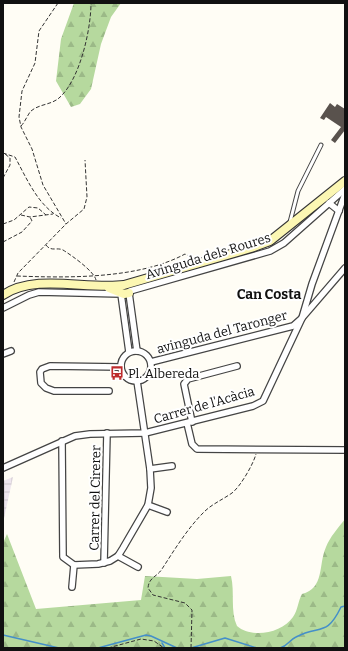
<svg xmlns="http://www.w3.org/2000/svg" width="348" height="651" font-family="Bitter,serif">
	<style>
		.industrial { fill: url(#industrial-grid) }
		.forest { fill: url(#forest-firs) }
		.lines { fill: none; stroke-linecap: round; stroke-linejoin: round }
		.stream { stroke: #448fc9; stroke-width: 1.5 }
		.building { fill: #59524d }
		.lane-casing { stroke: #444; stroke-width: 5 }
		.street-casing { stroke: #444; stroke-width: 8 }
		.secondary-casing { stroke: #333; stroke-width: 10 }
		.path { stroke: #333; stroke-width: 1; stroke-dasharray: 4 2; stroke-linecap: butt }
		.lane { stroke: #fff; stroke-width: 3 }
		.street { stroke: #fff; stroke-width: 5.5 }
		.secondary { stroke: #fcf7b3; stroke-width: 8 }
		.labels { text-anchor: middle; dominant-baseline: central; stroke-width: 4; stroke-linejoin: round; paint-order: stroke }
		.street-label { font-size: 13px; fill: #111; stroke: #fff }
		.poi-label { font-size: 13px; fill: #111; stroke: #fff; text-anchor: start }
		.neighbourhood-label { font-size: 14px; font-weight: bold; fill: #111; stroke: #fff }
	</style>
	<defs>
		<pattern id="industrial-grid" width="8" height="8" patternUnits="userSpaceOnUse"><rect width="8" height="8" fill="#eee6ee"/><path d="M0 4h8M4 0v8" fill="none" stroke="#cbc4cb"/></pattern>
		<pattern id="forest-firs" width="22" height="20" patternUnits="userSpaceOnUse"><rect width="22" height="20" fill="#b6d99e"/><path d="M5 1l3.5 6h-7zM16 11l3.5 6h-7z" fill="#9bb987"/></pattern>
	</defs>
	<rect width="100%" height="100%" fill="#fffdf5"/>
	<polygon class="industrial" points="13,477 3,523 3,481"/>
	<g class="forest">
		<polygon points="74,3 121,3 111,17 101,44 91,89 80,104 71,107 56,81 61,39"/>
		<path d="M345 519V648H3V543L7 534 36 609 141 600 145 576 197 579 231 576C235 592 230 611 237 626 252 639 282 633 293 617 298 610 298 601 302 594 325 588 318 565 326 547 330 537 338 528 345 519Z"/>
	</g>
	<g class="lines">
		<g class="stream">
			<polyline points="3,635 59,648"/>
			<polyline points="162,643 165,648"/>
			<polyline points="98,648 146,635 151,636 177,648"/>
			<polyline points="191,648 225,638 257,648"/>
			<path d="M280 648C288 646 289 640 296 637 320 624 326 638 341 607L345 606"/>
		</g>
	</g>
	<polygon class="building" points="330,103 335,107 337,104 345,109 345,130 335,143 331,140 341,127 326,117 324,120 320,118"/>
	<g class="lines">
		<defs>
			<polyline id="lane" points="290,222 298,191 321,145"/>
			<g id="street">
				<polyline points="329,203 339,211"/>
				<polyline points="130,291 270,251 284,243 345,189"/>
				<polyline points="129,293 137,351"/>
				<polyline points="3,308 29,295 39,292 121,294 129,352"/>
				<circle cx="136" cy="366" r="15"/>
				<polyline points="3,354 11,351"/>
				<polyline points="151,362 293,326 302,318 345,268"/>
				<polyline points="109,391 54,391 46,388 41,383 40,372 42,369 50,366 121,367"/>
				<polyline points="192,422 184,384 188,379 237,366"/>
				<polyline points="187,423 192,444 197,449 345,450"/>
				<polyline points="62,441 63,557 74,565 98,564 110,561 118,556 123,548 148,505 151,488 150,469 137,381"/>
				<polyline points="3,468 75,436 90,434 145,433 253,406 263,401 302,318 312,284 345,194"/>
				<polyline points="150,469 172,466"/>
				<polyline points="148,505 167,512"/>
				<polyline points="118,556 138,567"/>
				<polyline points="104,563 107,433"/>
				<polyline points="72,587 74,565"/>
			</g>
			<g id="secondary">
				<polyline points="109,288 124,294 129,293"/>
				<path d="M3 295C36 273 86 290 124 285L251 248 270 241 345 181"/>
			</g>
		</defs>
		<use href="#lane" class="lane-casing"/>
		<use href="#street" class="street-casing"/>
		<use href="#secondary" class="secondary-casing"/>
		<g class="path">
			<polyline points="58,3 39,31 35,63 22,91 19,117 21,127 32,149 43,185 66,224"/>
			<path d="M21 126C25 122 28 114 31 111 39 104 51 105 59 98 80 80 91 29 91 3"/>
			<path d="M3 153 15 157C27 179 38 206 61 218"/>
			<polyline points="3,178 10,165 10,158 5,154"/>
			<polyline points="21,215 30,217 53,214"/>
			<polyline points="3,224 14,220 29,207 38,208 46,215"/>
			<polyline points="3,242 22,232 32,221 30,217"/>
			<path d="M46 245C51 252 57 247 63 250 71 255 94 271 96 280"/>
			<path d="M17 276C68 278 139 279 185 254L192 258"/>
			<polyline points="14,282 18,273 66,224 84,209 87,197 85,160"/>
			<polyline points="108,648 141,639 154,641 164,648"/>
			<path d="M191 648 192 610 185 603 153 595 148 588C149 577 157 577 162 569 175 549 187 529 204 512 212 504 222 500 232 493 240 487 253 465 256 454"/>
		</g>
		<use href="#lane" class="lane"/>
		<use href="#street" class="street"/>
		<use href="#secondary" class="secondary"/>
	</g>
	<defs>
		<symbol id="bus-bare" viewBox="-9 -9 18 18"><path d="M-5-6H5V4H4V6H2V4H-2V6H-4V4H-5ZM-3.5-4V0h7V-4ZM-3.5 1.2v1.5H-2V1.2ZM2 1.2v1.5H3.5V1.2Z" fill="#bd2c2d" stroke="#fff" stroke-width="2.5" paint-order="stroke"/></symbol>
	</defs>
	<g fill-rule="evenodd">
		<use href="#bus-bare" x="107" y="363" width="20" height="20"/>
	</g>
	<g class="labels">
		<g class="street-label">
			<text transform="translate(208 256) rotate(-17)">Avinguda dels Roures</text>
			<text transform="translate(222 332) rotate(-15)">avinguda del Taronger</text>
			<text transform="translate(204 405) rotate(-16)">Carrer de l'Acàcia</text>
			<text transform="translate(95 498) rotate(-89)">Carrer del Cirerer</text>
		</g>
		<g class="poi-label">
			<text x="128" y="373">Pl. Albereda</text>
		</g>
		<g class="neighbourhood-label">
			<text x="269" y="294">Can Costa</text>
		</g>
	</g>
	<rect width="348" height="651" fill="none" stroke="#111111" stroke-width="8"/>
</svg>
